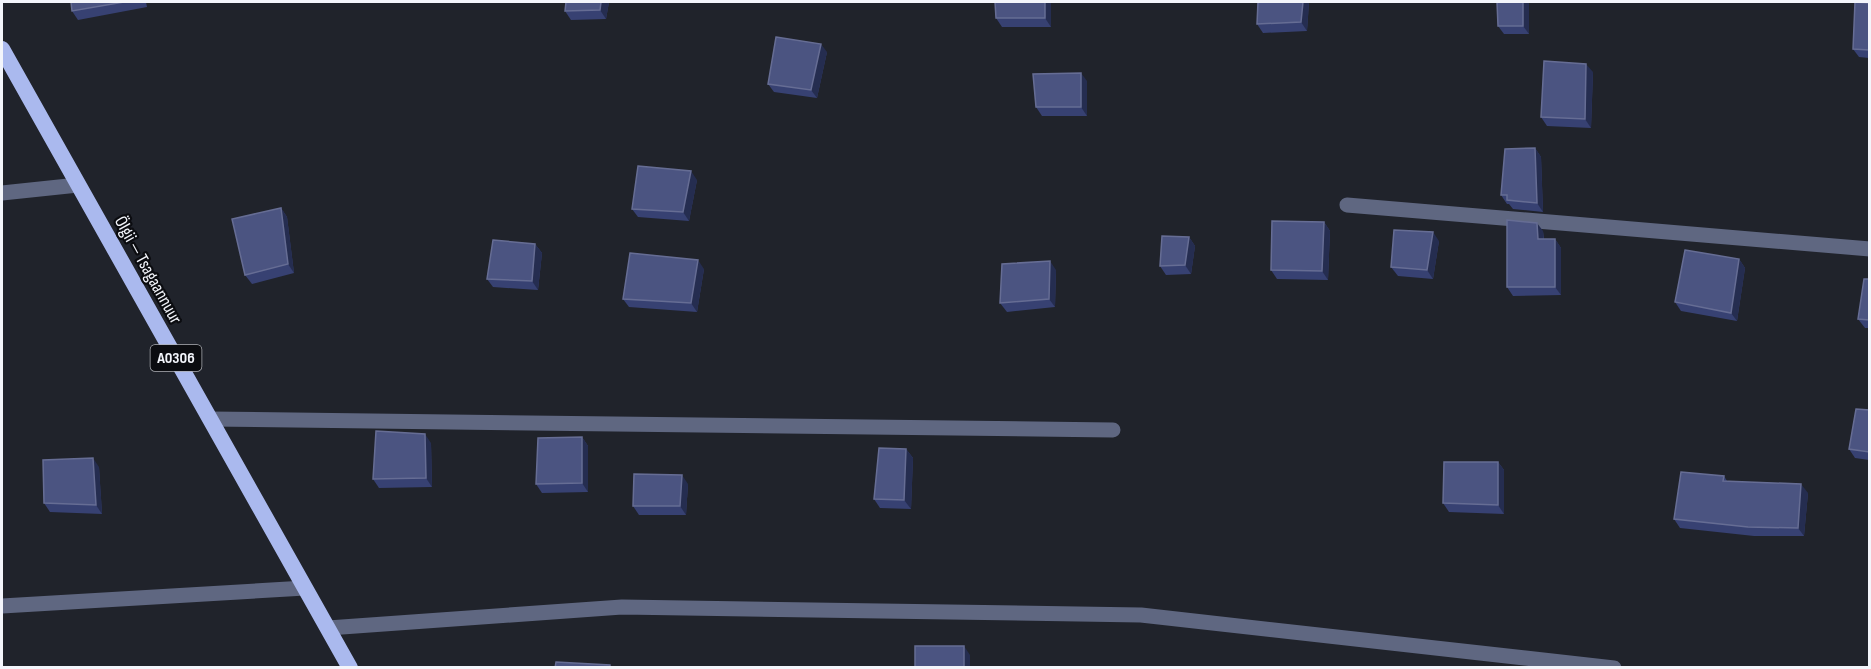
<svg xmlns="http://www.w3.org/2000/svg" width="1871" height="669" font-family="'Sofia Sans Condensed',sans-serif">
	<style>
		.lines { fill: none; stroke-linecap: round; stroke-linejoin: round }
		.minor { stroke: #5f6781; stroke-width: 15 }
		.trunk { stroke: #aab9ee; stroke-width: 16 }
		.wall { fill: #374172 }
		.shaded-wall { fill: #252d50 }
		.building { fill: #4b5481; stroke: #666d94; stroke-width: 1.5 }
		.labels { text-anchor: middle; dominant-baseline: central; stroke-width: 4.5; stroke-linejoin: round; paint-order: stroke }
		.shield { fill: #0b0c10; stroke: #adafb4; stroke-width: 1.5 }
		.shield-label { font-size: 16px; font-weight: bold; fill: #f3f5fb }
		.street-label { font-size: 18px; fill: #f3f5fb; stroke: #0b0c10 }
	</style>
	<rect width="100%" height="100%" fill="#20232b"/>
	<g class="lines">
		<g class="minor">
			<polyline points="2,193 78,185"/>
			<polyline points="1347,205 1870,249"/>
			<polyline points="210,419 1113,430"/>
			<polyline points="2,606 305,588"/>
			<polyline points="328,628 622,607 1141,615 1614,668"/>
		</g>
		<polyline class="trunk" points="2,49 350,668"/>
	</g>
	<g class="wall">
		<polygon points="71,2 146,2 147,7 78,20 72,11"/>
		<polygon points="609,2 606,19 571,20 565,11"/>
		<polygon points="1051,2 1051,27 1002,27 996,18"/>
		<polygon points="1258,2 1309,2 1307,31 1263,33 1257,24"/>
		<polygon points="1529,2 1529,34 1504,34 1498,26"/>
		<polygon points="1869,3 1869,58 1859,57 1853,49"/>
		<polygon points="827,52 817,98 774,92 768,84"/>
		<polygon points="1593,72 1591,128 1547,126 1541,117"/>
		<polygon points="1087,81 1087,116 1042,116 1036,107"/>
		<polygon points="1535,148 1541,157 1543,212 1513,209 1509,204 1507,204 1501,195"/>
		<polygon points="697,180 689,221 638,217 632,209"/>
		<polygon points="281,208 287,217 294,273 252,284 245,275"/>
		<polygon points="1324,222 1330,231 1328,280 1277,279 1271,270"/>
		<polygon points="1543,231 1544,239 1555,239 1561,248 1561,295 1513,296 1507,287"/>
		<polygon points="1189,237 1195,246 1191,274 1166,275 1160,266"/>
		<polygon points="1439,241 1433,279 1398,276 1391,267"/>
		<polygon points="535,244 542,253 538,290 493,287 487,279"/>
		<polygon points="1739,259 1745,268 1737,321 1681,311 1675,302"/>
		<polygon points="704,269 697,312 629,307 623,299"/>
		<polygon points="1056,270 1055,307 1007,312 1000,303"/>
		<polygon points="1869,279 1869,328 1865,328 1858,319"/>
		<polygon points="1869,410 1869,460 1855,458 1849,449"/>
		<polygon points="582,437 588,446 588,492 542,493 536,484"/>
		<polygon points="431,443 432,487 379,488 373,479"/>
		<polygon points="906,449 913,458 911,509 880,508 874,499"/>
		<polygon points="1498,462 1504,470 1504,514 1449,512 1443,503"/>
		<polygon points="99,467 102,514 50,512 44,503"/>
		<polygon points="1724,476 1727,481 1808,493 1804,536 1754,536 1680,528 1674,519"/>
		<polygon points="688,484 686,515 639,515 633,506"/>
	</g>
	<g class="shaded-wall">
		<polygon points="601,2 609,2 606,19 600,10"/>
		<polygon points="1045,2 1051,2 1051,27 1045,18"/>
		<polygon points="1303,2 1309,2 1307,31 1301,22"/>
		<polygon points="1523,2 1529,2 1529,34 1523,26"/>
		<polygon points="821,44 827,52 817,98 811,90"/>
		<polygon points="1586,64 1593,72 1591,128 1585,119"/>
		<polygon points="1081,73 1087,81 1087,116 1081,107"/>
		<polygon points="1535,148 1541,157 1543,212 1537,203"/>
		<polygon points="691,171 697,180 689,221 683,212"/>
		<polygon points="281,208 287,217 294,273 288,264"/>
		<polygon points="1324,222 1330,231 1328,280 1322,271"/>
		<polygon points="1537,223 1543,231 1544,247 1538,239"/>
		<polygon points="1433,232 1439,241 1433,279 1427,270"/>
		<polygon points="1189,237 1195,246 1191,274 1185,265"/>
		<polygon points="1555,239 1561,248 1561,295 1555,287"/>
		<polygon points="535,244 542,253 538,290 532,281"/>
		<polygon points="1739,259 1745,268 1737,321 1731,313"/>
		<polygon points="698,260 704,269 697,312 691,303"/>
		<polygon points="1050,261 1056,270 1055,307 1049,299"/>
		<polygon points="425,434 431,443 432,487 426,478"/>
		<polygon points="582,437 588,446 588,492 582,483"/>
		<polygon points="906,449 913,458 911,509 904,500"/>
		<polygon points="93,458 99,467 102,514 96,505"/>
		<polygon points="1498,462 1504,470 1504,514 1498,505"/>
		<polygon points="682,475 688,484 686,515 680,506"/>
		<polygon points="1801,484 1808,493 1804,536 1798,528"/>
		<polygon points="964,646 970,655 970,668 964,668"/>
	</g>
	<g class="building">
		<polygon points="71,2 124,2 72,11"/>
		<polygon points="566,2 601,2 600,10 565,11"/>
		<polygon points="995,2 1045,2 1045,18 996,18"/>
		<polygon points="1258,2 1303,2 1301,22 1257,24"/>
		<polygon points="1497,2 1523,2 1523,26 1498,26"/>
		<polygon points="1855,2 1869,3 1869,50 1853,49"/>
		<polygon points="776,37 821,44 811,90 768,84"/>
		<polygon points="1544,61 1586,64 1585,119 1541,117"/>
		<polygon points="1081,73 1081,107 1036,107 1033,74"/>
		<polygon points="1535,148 1537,203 1507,200 1507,195 1501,195 1505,149"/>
		<polygon points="638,166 691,171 683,212 632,209"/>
		<polygon points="281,208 288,264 245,275 232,219"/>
		<polygon points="1507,220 1537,223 1538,239 1555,239 1555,287 1507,287"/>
		<polygon points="1272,221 1324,222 1322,271 1271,270"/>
		<polygon points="1394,230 1433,232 1427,270 1391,267"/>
		<polygon points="1162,236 1189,237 1185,265 1160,266"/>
		<polygon points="493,240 535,244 532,281 487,279"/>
		<polygon points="1685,250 1739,259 1731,313 1675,302"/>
		<polygon points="630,253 698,260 691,303 623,299"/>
		<polygon points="1050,261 1049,299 1000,303 1002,264"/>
		<polygon points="1864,279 1869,279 1869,320 1858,319"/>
		<polygon points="1856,409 1869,410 1869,452 1849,449"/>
		<polygon points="376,431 425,434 426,478 373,479"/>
		<polygon points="582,437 582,483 536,484 538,438"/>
		<polygon points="879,448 906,449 904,500 874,499"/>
		<polygon points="93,458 96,505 44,503 43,460"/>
		<polygon points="1444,462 1498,462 1498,505 1443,503"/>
		<polygon points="1681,472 1724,476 1723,481 1801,484 1798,528 1748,527 1674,519"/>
		<polygon points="634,474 682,475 680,506 633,506"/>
		<rect x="915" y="646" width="49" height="22"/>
		<polygon points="556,662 610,665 610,668 555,668"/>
	</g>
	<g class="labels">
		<rect class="shield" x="150.5" y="345" width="51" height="26" rx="4.5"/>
		<g class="shield-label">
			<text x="176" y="358">A0306</text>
		</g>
		<g class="street-label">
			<text transform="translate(148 270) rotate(61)">Ölgii — Tsagaannuur</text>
		</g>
	</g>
	<rect width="1871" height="669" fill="none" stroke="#f3f5fb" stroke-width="6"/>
</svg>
